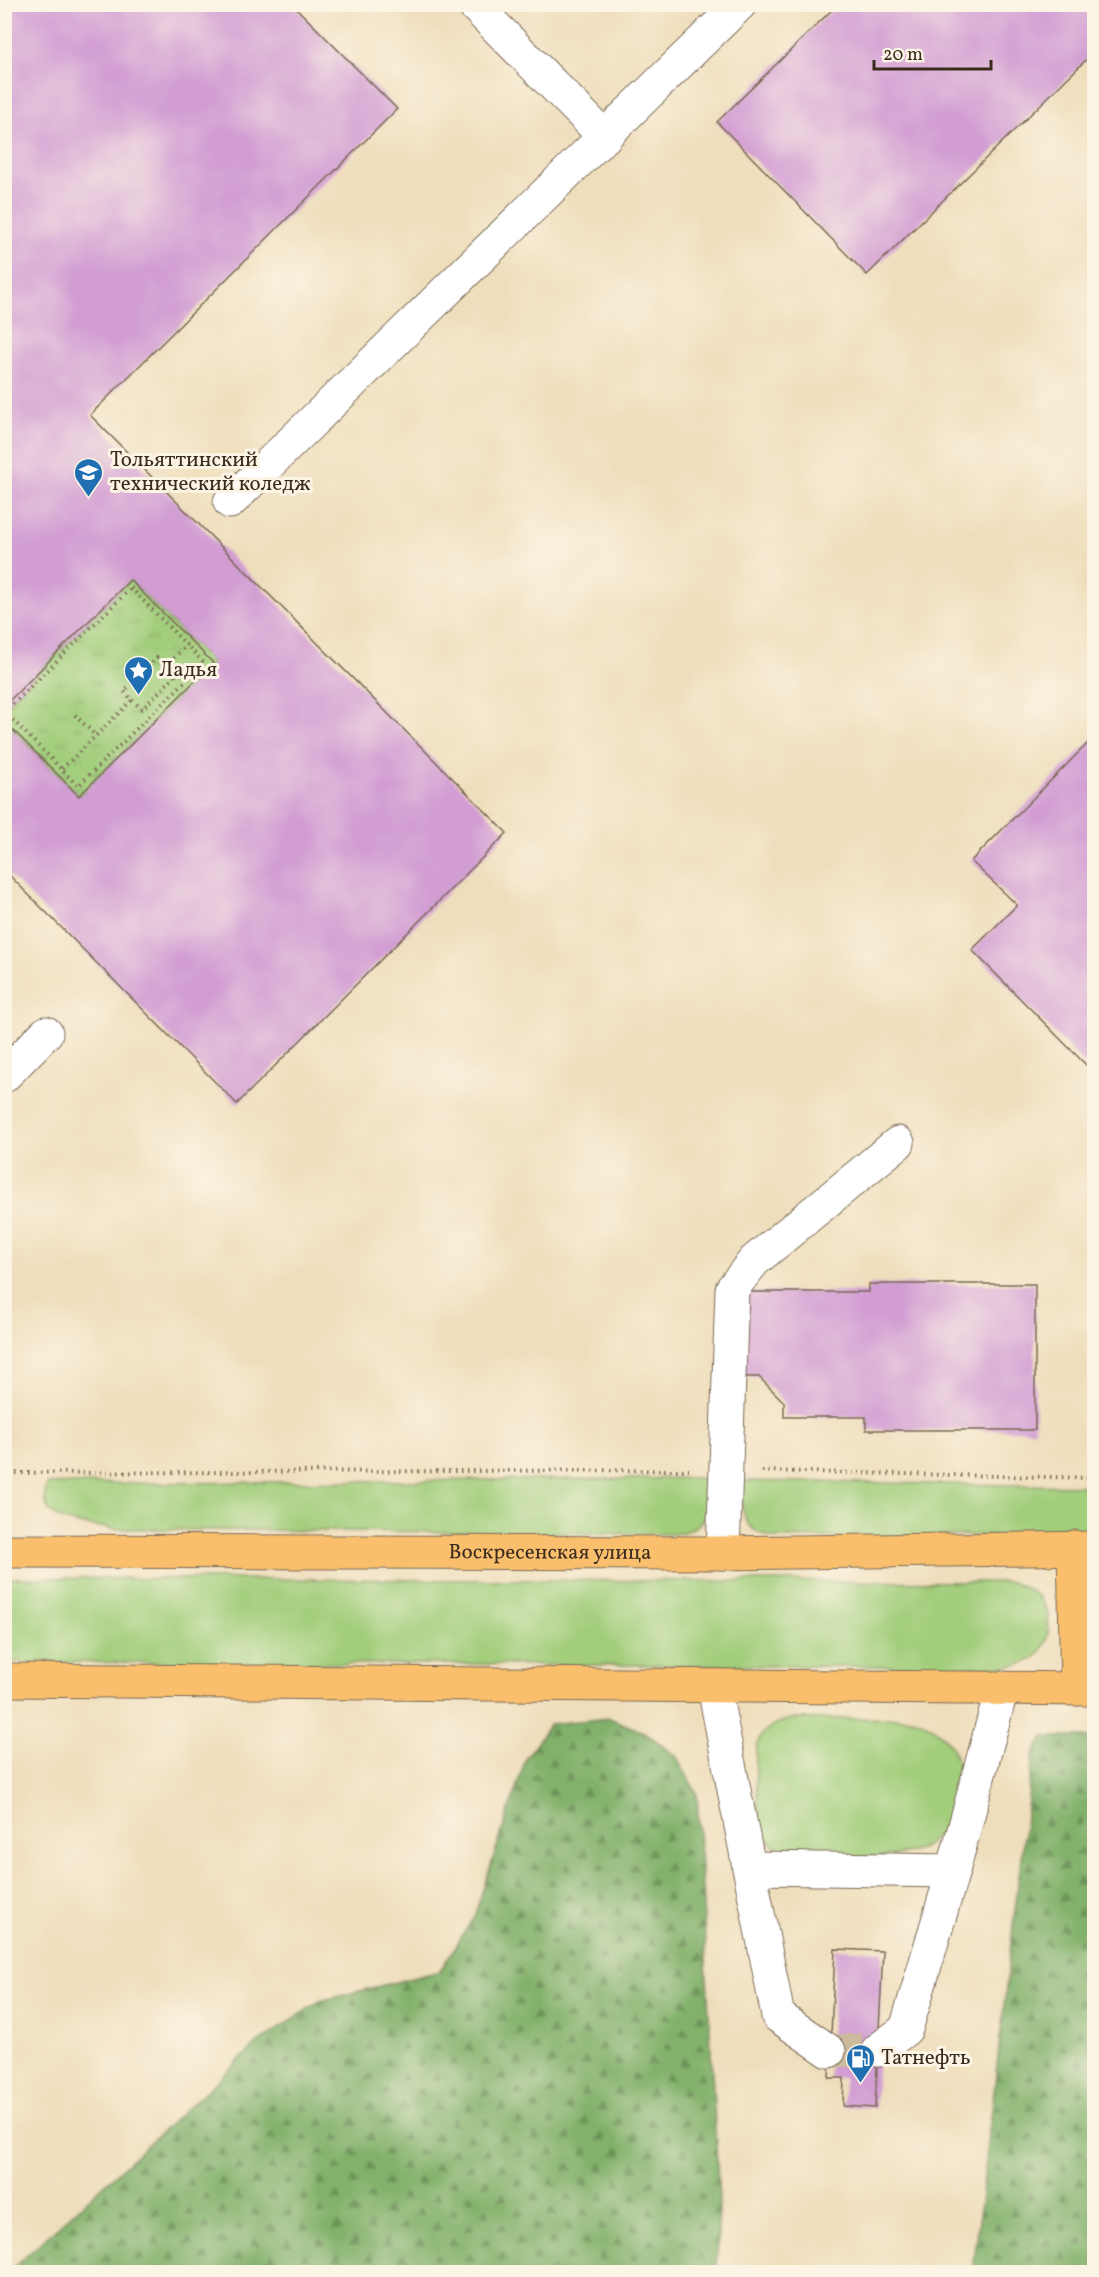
<svg xmlns="http://www.w3.org/2000/svg" width="1099" height="2277" font-family="Vollkorn,serif">
	<style>
		.green { fill: #a2ce7b; stroke: #6e7c4c; stroke-width: 1.5 }
		.forest { fill: url(#forest-firs); stroke: #5e6e44; stroke-width: 1.5 }
		.park { fill: url(#park-tufts); stroke: #6e7c4c; stroke-width: 1.5 }
		.building { fill: #d29dd3 }
		.lines { fill: none; stroke-linecap: round; stroke-linejoin: round }
		.minor-tunnel { stroke: #cbba9c; stroke-width: 33; stroke-dasharray: 33 16; stroke-linecap: butt }
		.minor-casing { stroke: #7a6955; stroke-width: 35 }
		.major-casing { stroke: #7a6955; stroke-width: 35 }
		.path { stroke: #7a6955; stroke-width: 4; stroke-dasharray: 1.5 4.5; stroke-linecap: butt }
		.minor { stroke: #fff; stroke-width: 33 }
		.major { stroke: #f9bf6d; stroke-width: 33 }
		.labels { text-anchor: middle; dominant-baseline: central; stroke-width: 6; stroke-linejoin: round; paint-order: stroke }
		.poi-label { font-size: 21px; fill: #3b2a1e; stroke: #fcf5e5; text-anchor: start }
		.street-label { font-size: 21px; fill: #3b2a1e; stroke: #fcf5e5 }
	</style>
	<defs>
		<pattern id="forest-firs" width="22" height="20" patternUnits="userSpaceOnUse" patternTransform="scale(1.5)"><rect width="22" height="20" fill="#81b16b"/><path d="M5 1l3.5 6h-7zM16 11l3.5 6h-7z" fill="#6b9057"/></pattern>
		<pattern id="park-tufts" width="24" height="20" patternUnits="userSpaceOnUse" patternTransform="scale(1.5)"><rect width="24" height="20" fill="#a2ce7b"/><path d="M3 7l-1-3M5 7V3M7 7l1-3M15 17l-1-3M17 17v-4M19 17l1-3" fill="none" stroke="#8cb16a"/></pattern>
	</defs>
	<rect width="100%" height="100%" fill="#fcf5e5"/>
	<filter id="ink" filterUnits="userSpaceOnUse"><feTurbulence type="fractalNoise" baseFrequency=".0167" numOctaves="2"/><feDisplacementMap in="SourceGraphic" scale="12" xChannelSelector="R" yChannelSelector="G"/><feConvolveMatrix kernelMatrix="1 2 1 2 8 2 1 2 1" color-interpolation-filters="sRGB"/></filter>
	<filter id="wash" filterUnits="userSpaceOnUse"><feTurbulence type="fractalNoise" baseFrequency=".008" numOctaves="4" result="noise"/><feDisplacementMap in="SourceGraphic" scale="24" xChannelSelector="R" yChannelSelector="G"/><feGaussianBlur stdDeviation="1.35" result="paint"/><feColorMatrix in="noise" values="0 0 0 0 0 0 0 0 0 0 0 0 0 0 0 0 0 1.4 0 .05"/><feComposite in="paint" operator="in"/></filter>
	<g filter="url(#wash)">
		<rect width="100%" height="100%" fill="#efdebc"/>
		<g class="green">
			<path d="M709 1478C707 1509 711 1528 674 1534L114 1529C87 1524 33 1526 47 1484Z"/>
			<path d="M740 1481 1094 1486V1534L777 1538C740 1533 743 1512 740 1481Z"/>
			<path d="M5 1578 1012 1582C1038 1591 1052 1605 1048 1634 1046 1643 1042 1652 1034 1658 1026 1664 1016 1665 1007 1667L5 1662Z"/>
			<path d="M912 1718C961 1732 973 1784 945 1824 937 1836 929 1846 915 1851 890 1861 821 1855 791 1855 782 1851 771 1846 765 1836 757 1823 753 1757 758 1742 763 1728 778 1722 791 1719Z"/>
		</g>
		<g class="forest">
			<polygon points="609,1718 646,1733 676,1756 697,1794 719,2200 717,2272 9,2272 259,2042 320,2001 440,1971 474,1917 526,1758 550,1724"/>
			<polygon points="1044,1737 1094,1737 1094,2272 973,2272 1033,1755"/>
		</g>
		<polygon class="park" points="130,580 213,663 79,796 5,721 5,706"/>
		<g id="blocks">
			<g class="building">
				<polygon points="4,4 292,4 397,109 90,415 507,833 237,1104 8,874 4,878 4,721 79,796 213,663 130,580 4,706"/>
				<polygon points="838,4 1094,4 1094,52 867,275 717,122"/>
				<polygon points="1094,737 1094,1073 972,950 1017,905 971,861"/>
				<polygon points="869,1284 1035,1284 1035,1430 866,1430 866,1417 784,1417 784,1402 759,1377 743,1377 743,1292 869,1292"/>
				<polygon points="835,1949 883,1951 875,2108 843,2106 844,2078 829,2078"/>
			</g>
		</g>
	</g>
	<g filter="url(#ink)">
		<use href="#blocks" fill-opacity="0" stroke="#7a6955" stroke-width="1.5"/>
		<g class="lines">
			<polyline class="minor-tunnel" points="829,2051 878,2050"/>
			<defs>
				<g id="minor">
					<polyline points="473,4 605,137"/>
					<polyline points="230,502 740,4"/>
					<polyline points="4,1076 46,1033"/>
					<polyline points="723,1553 732,1289 754,1261 898,1143"/>
					<polyline points="714,1687 778,2016 829,2051"/>
					<polyline points="749,1868 953,1871"/>
					<polyline points="878,2050 906,2029 953,1871 1002,1688"/>
				</g>
				<g id="major">
					<polyline points="1074,1547 1077,1689"/>
					<path id="s1" d="M4 1551 723 1553 1094 1548"/>
					<polyline points="4,1680 1094,1689"/>
				</g>
			</defs>
			<use href="#minor" class="minor-casing"/>
			<use href="#major" class="major-casing"/>
			<g class="path">
				<polygon points="131,588 204,663 78,786 5,712"/>
				<polyline points="132,700 142,709 175,676 165,666"/>
				<polyline points="75,715 96,736"/>
				<polyline points="62,769 132,700 124,691 157,658 165,666 187,645"/>
				<polyline points="762,1471 1094,1478"/>
				<polyline points="4,1473 689,1470"/>
			</g>
			<use href="#minor" class="minor"/>
			<use href="#major" class="major"/>
		</g>
	</g>
	<defs>
		<symbol id="university-pin" viewBox="-11 -11 22 30"><path d="M0 17L-7.5 6A9.5 9.5 0 1 1 7.5 6Z" fill="#1f6fb2" stroke="#fcf5e5"/><path d="M0-5L7-2L0 1L-7-2ZM-4 1L0 2.5L4 1V4Q0 6-4 4Z" fill="#fff"/></symbol>
		<symbol id="sight-pin" viewBox="-11 -11 22 30"><path d="M0 17L-7.5 6A9.5 9.5 0 1 1 7.5 6Z" fill="#1f6fb2" stroke="#fcf5e5"/><path d="M0-6L1.8-2.2L6-1.7L2.9 1.2L3.7 5.4L0 3.3L-3.7 5.4L-2.9 1.2L-6-1.7L-1.8-2.2Z" fill="#fff"/></symbol>
		<symbol id="fuel-pin" viewBox="-11 -11 22 30"><path d="M0 17L-7.5 6A9.5 9.5 0 1 1 7.5 6Z" fill="#1f6fb2" stroke="#fcf5e5"/><path d="M-5.5-6h7V0h2V4h1.3V-2.5L3-4.5l.8-.8L6-3V5H2.5V1h-1V6h-7ZM-4.2-4.7v3.2H.2V-4.7Z" fill="#fff"/></symbol>
	</defs>
	<g fill-rule="evenodd">
		<use href="#university-pin" x="72" y="456" width="33" height="45"/>
		<use href="#sight-pin" x="122" y="654" width="33" height="45"/>
		<use href="#fuel-pin" x="844" y="2042" width="33" height="45"/>
	</g>
	<g class="labels">
		<g class="poi-label">
			<text x="110" y="460">Тольяттинский<tspan x="110" dy="24">технический коледж</tspan></text>
			<text x="159" y="670">Ладья</text>
			<text x="881" y="2058">Татнефть</text>
		</g>
		<g class="street-label">
			<text stroke="none"><textPath href="#s1" startOffset="546">Воскресенская улица</textPath></text>
		</g>
	</g>
	<rect width="1099" height="2277" fill="none" stroke="#fcf5e5" stroke-width="24"/>
	<path d="M874 60v9h117v-9" fill="none" stroke="#3b2a1e" stroke-width="3"/>
	<text x="883" y="60" font-size="18" fill="#3b2a1e" stroke="#fcf5e5" stroke-width="4.5" paint-order="stroke">20 m</text>
</svg>
